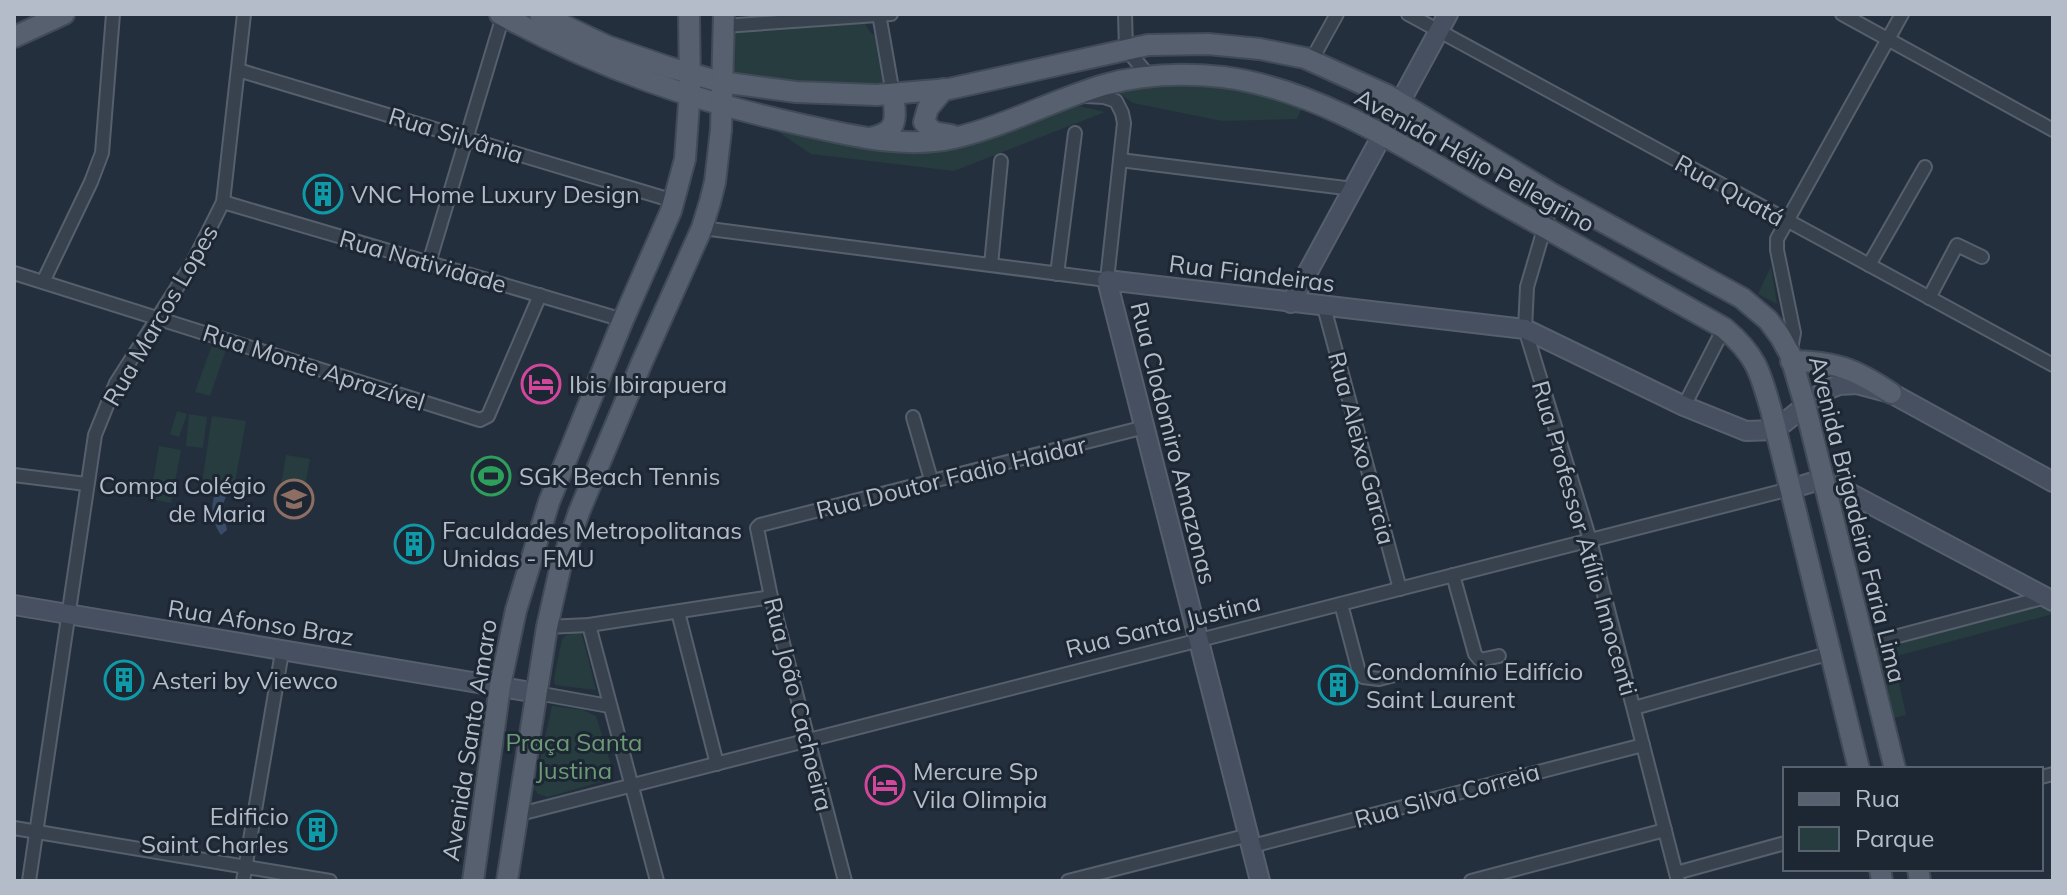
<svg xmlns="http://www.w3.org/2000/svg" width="2067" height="895" font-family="Mulish,sans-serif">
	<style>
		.green { fill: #263c3f }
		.water { fill: #394c67 }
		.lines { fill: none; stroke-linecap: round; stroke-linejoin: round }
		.street-casing { stroke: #565f6c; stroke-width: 16 }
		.secondary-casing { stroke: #565f6c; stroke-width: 22 }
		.primary-casing { stroke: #414a57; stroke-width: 24 }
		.street { stroke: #38414e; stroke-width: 12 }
		.secondary { stroke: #465061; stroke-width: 18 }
		.primary { stroke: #56606e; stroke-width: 20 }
		.labels { text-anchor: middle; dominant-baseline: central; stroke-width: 6; stroke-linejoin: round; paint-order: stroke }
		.street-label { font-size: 24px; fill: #b4bcc9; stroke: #1d2633 }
		.poi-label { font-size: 24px; fill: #b4bcc9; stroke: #1d2633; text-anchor: start }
		.park-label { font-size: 24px; fill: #6b9a76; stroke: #1d2633 }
	</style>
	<rect width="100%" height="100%" fill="#242f3e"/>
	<g class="green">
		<polygon points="857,22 865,23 869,31 875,36 887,86 778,83 731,74 729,70 733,67 729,34 740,24 799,27"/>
		<polygon points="1227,83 1304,103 1297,119 1222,121 1133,103 1115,90 1136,86"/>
		<polygon points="1074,105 1105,112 954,171 811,154 774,129 873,148"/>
		<polygon points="1771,266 1777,304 1758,294"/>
		<polygon points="212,345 226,350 210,396 195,392"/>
		<polygon points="177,411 187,414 179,437 170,434"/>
		<polygon points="189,414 207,417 203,448 186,446"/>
		<polygon points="212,416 246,421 234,488 202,483"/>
		<polygon points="159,446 181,450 171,503 150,499"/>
		<polygon points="286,455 310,459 301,506 278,502"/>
		<polygon points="478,462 509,473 504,490 472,479"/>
		<polygon points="2043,603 2053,607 2053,614 1893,657 1906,715 1890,719 1871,649"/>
		<polygon points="580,631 582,635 596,690 555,685 554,678 562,640 566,635"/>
		<polygon points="552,706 583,710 596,716 612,768 607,780 548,797 538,794 534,789"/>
	</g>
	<path class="water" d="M217 490 228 492 222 506 227 530 221 535C212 523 209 503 217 490Z"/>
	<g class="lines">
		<defs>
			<g id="street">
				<polyline points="879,14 893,94"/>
				<polyline points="1125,14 1126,49 1150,77"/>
				<polyline points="1408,14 2053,365"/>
				<polyline points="1842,14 2053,130"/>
				<polyline points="724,26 891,14"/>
				<polyline points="1311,61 1337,14"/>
				<polyline points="238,70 674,201"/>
				<polyline points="1120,160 1353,189"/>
				<polyline points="1554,195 1527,287 1525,329 1590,540 1678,881"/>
				<polyline points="223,202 623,320"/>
				<polyline points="702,228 1107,280 1124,123 1122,113 1116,101 1104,97 1086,96"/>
				<polyline points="429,263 503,16"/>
				<polyline points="991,265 1001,161"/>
				<polyline points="1869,265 1925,167"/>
				<polyline points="14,273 480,420 488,416 540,295"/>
				<polyline points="1057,274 1075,133"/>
				<polyline points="43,282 91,182 102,153 113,14"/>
				<polyline points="1929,298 1957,245 1982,257"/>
				<polyline points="1324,307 1400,589"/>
				<polyline points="1790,354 1794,333 1777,250 1777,239 1902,14"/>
				<polyline points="1684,406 1724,328"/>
				<polyline points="913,417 932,483"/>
				<polyline points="14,475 86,484"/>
				<polyline points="1453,575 1475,654 1480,660 1499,656"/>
				<polyline points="1341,604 1359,672 1363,677 1379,679 1402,673"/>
				<polyline points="678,612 717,764"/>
				<polyline points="589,625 657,881"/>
				<polyline points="547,627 589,625 771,597"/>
				<polyline points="1864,645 2046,597"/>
				<polyline points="537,693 609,706"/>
				<polyline points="1634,708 1831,653"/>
				<polyline points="2041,777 2053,774"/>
				<polyline points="516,815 1790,489"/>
				<polyline points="14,828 330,881"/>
				<polyline points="1252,846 1643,745"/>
				<polyline points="1676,873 1785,843"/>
				<polyline points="29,881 95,435 116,383 192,264 223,202 244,14"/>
				<polyline points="243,881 282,652"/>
				<polyline points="845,881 771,597 757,528 760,525 1145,427"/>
				<polyline points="1068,881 1249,835"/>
				<polyline points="1471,881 1665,830"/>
			</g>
			<g id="secondary">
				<polyline points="1291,303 1448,14"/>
				<polyline points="1790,489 1823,479 2053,601"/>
				<polyline points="14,605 537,693"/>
				<polyline points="1260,881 1107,280 1525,329 1684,406 1746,431 1775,430 1824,391 1839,385 1857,384 1891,393 2053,482"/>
			</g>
			<g id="primary">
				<path d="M500 14C599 68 693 101 803 125 853 136 904 149 954 138 1006 126 1053 100 1104 85 1142 74 1184 73 1223 77 1317 89 1406 148 1487 195 1566 240 1645 284 1724 328 1756 355 1760 371 1771 410L1859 769"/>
				<polyline points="540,14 607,46 668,67 721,82 796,92 877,95 949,89 1148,45 1208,44 1260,49 1305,58 1387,95 1554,195 1742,298 1768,320 1780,336 1790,354 1805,405 1895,769"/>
				<polyline points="14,37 64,14"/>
				<polyline points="944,89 928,108 924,122 933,132 951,135"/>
				<path d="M870 138C899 132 896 119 893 94"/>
				<path d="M1791 361C1835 361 1855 369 1891 393"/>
				<polyline points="1880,869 1882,881"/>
				<polyline points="1918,869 1920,881"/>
				<polyline points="473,881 500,686 516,610 549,502 623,320 671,211 685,159 690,89 689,14"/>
				<polyline points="507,881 547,627 560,569 579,512 642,362 702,228 710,202 715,182 721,130 724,14"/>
			</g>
		</defs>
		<use href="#street" class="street-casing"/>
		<use href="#secondary" class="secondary-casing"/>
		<use href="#primary" class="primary-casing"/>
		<use href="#street" class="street"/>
		<use href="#secondary" class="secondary"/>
		<use href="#primary" class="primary"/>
	</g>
	<defs>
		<symbol id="building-ring" viewBox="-11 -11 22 22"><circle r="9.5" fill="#1d2633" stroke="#0f9aa8" stroke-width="1.5"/><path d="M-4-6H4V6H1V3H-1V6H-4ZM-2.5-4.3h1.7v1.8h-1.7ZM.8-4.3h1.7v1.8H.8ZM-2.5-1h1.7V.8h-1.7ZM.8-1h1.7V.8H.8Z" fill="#0f9aa8"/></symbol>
		<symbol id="hotel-ring" viewBox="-11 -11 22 22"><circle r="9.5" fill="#1d2633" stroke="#d1479c" stroke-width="1.5"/><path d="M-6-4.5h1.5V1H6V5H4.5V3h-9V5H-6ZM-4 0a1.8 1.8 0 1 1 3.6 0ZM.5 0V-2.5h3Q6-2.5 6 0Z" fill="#d1479c"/></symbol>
		<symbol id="stadium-ring" viewBox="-11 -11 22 22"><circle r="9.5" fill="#1d2633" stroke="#2e9e5b" stroke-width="1.5"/><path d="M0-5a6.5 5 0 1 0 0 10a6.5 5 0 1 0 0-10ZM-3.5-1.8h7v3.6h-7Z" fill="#2e9e5b"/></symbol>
		<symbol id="school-ring" viewBox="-11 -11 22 22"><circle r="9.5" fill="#1d2633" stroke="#8d6e63" stroke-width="1.5"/><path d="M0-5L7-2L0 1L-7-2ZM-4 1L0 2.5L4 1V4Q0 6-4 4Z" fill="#8d6e63"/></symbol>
	</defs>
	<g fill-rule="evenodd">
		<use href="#building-ring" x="301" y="172" width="44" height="44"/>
		<use href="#hotel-ring" x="519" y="362" width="44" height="44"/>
		<use href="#stadium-ring" x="469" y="454" width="44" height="44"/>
		<use href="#school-ring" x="272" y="477" width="44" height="44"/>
		<use href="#building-ring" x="392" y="522" width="44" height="44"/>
		<use href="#building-ring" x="102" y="658" width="44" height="44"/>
		<use href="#building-ring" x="1316" y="663" width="44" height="44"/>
		<use href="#hotel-ring" x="863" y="763" width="44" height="44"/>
		<use href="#building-ring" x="295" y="808" width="44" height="44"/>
	</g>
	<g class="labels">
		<g class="street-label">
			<text transform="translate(456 135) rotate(17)">Rua Silvânia</text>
			<text transform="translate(1475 160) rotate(29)">Avenida Hélio Pellegrino</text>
			<text transform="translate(1730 190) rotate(29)">Rua Quatá</text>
			<text transform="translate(423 261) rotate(16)">Rua Natividade</text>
			<text transform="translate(1252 273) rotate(7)">Rua Fiandeiras</text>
			<text transform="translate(160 315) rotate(-60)">Rua Marcos Lopes</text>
			<text transform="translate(314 367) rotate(18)">Rua Monte Aprazível</text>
			<text transform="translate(1174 443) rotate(76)">Rua Clodomiro Amazonas</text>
			<text transform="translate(1362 448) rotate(75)">Rua Aleixo Garcia</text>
			<text transform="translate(951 477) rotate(-14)">Rua Doutor Fadio Haidar</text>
			<text transform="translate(1858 519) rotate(76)">Avenida Brigadeiro Faria Lima</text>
			<text transform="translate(1585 538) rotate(74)">Rua Professor Atílio Innocenti</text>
			<text transform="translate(261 622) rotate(9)">Rua Afonso Braz</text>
			<text transform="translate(1163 625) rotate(-14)">Rua Santa Justina</text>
			<text transform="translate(799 704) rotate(76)">Rua João Cachoeira</text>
			<text transform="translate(469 740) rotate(-81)">Avenida Santo Amaro</text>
			<text transform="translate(1447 795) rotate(-15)">Rua Silva Correia</text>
		</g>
		<g class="poi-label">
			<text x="351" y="194">VNC Home Luxury Design</text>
			<text x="569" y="384">Ibis Ibirapuera</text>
			<text x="519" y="476">SGK Beach Tennis</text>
			<text x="266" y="485" text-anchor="end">Compa Colégio<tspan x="266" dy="28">de Maria</tspan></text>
			<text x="442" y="530">Faculdades Metropolitanas<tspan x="442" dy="28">Unidas - FMU</tspan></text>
			<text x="1366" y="671">Condomínio Edifício<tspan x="1366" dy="28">Saint Laurent</tspan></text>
			<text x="152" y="680">Asteri by Viewco</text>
			<text x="913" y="771">Mercure Sp<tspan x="913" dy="28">Vila Olimpia</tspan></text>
			<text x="289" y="816" text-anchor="end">Edificio<tspan x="289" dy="28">Saint Charles</tspan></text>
		</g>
		<g class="park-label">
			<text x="574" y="742">Praça Santa<tspan x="574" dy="28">Justina</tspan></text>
		</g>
	</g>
	<rect width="2067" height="895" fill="none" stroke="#b4bcc9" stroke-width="32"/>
	<rect x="1783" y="767" width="260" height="104" fill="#1d2633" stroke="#59626f" stroke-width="2"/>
	<rect x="1799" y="793" width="40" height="12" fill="#56606e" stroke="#59626f" stroke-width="2"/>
	<text x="1855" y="807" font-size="24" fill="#b4bcc9">Rua</text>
	<rect x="1799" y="827" width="40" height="24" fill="#263c3f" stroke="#59626f" stroke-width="2"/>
	<text x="1855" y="847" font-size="24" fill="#b4bcc9">Parque</text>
</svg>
